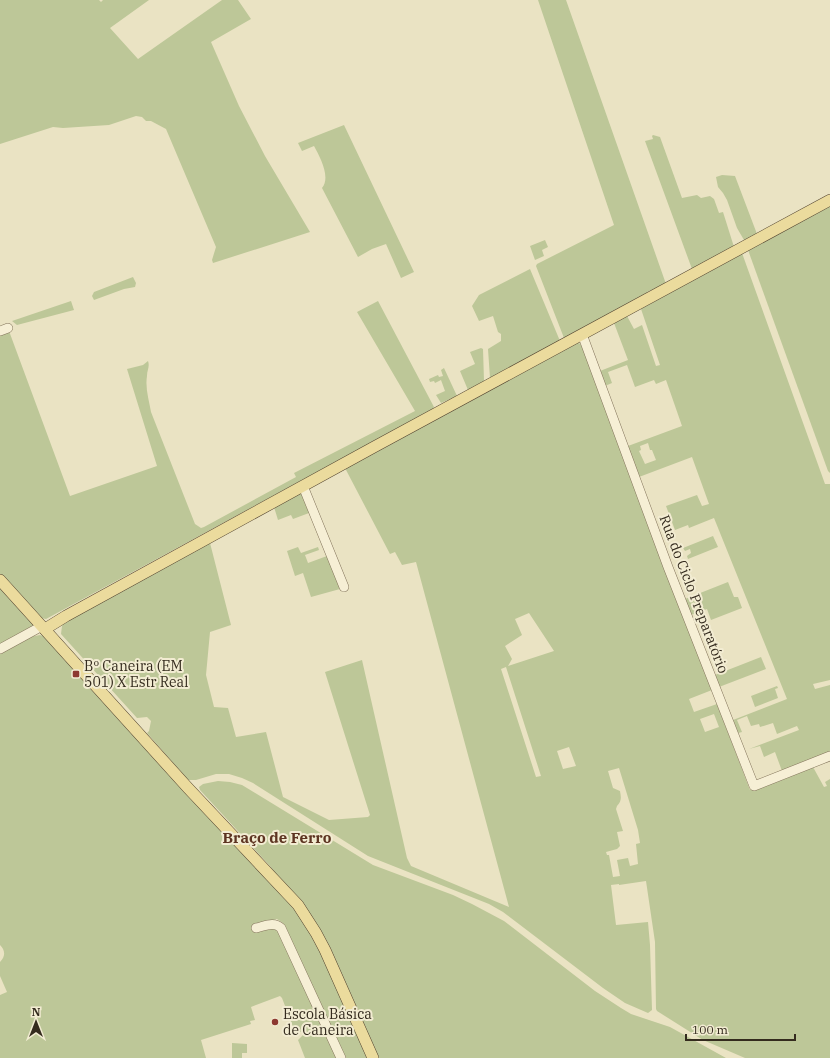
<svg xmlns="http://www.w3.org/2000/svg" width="830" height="1058" font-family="'IBM Plex Serif',serif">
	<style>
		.green { fill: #bdc798; fill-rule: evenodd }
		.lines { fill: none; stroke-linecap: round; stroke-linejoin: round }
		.minor-casing { stroke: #83745b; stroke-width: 10 }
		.major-casing { stroke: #51422f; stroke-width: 12 }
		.minor { stroke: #f6efd5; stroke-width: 9 }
		.major { stroke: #ebdb9d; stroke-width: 11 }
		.poi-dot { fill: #8d3930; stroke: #f2ecd2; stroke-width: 1.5 }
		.labels { text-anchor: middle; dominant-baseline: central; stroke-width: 4; stroke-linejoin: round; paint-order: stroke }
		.street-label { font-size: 14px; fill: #342b1e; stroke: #f2ecd2 }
		.poi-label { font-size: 14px; fill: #342b1e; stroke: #f2ecd2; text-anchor: start }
		.neighbourhood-label { font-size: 15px; font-weight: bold; fill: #5d3421; stroke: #f2ecd2 }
	</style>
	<rect width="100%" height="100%" fill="#eae3c3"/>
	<g class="green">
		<polygon points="0,0 99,0 101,2 103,0 149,0 110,28 138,59 222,0 238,0 251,19 211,42 239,106 265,156 310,232 213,263 212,260 216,247 166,129 151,121 146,121 142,117 136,116 109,125 63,128 53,127 0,144"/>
		<polygon points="538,0 566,0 666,284 652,291 651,290 647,292 648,293 564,338 536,266 537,264 614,225"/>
		<path d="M344 125 414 272 401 278 386 244 372 249 358 257 322 188C331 177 320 157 314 146L302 151 298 143Z"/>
		<polygon points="653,135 660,137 682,198 697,195 701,198 710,196 714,199 719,213 723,212 734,247 692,269 645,141 653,139 652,136"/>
		<polygon points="722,175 735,176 757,234 744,240 737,228 727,200 723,193 718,187 716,177"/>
		<polygon points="830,204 830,473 828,471 748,250"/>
		<polygon points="545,240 548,247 542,250 544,256 535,260 530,246"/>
		<path d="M742 253 825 484H830V680L813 684 815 689 830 685V752L782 771 775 752 764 757 760 746 749 749 799 730 797 726 777 734 773 723 760 727 759 724 751 726 747 716 737 720 742 732 738 733 733 720 787 699 714 518 689 528 688 525 675 530 666 506 697 495 702 506 709 504 692 457 639 477 628 446 682 426 666 380 656 384 654 380 635 387 627 365 608 372 612 383 605 386 600 371 628 360 614 323 627 316 634 329 642 325 656 366 660 365 641 309ZM648 443 650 450H652L656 460 645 464 639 451 641 450 640 446Z"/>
		<polygon points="530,269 560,341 490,378 488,349 501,341 501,334 498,332 493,316 479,321 472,306 479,295"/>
		<polygon points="133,277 136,283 135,287 124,289 94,300 92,296 94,292"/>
		<polygon points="71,301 74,310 17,325 12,321"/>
		<path d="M378 301 434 407 433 409 46 619 41 618 0 576V335L9 331 70 496 157 466 127 369 143 365 148 361C150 367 147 370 147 376 145 388 149 400 151 412L195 524 201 528 204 527 296 477 294 473 415 411 357 312Z"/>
		<path d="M574 342 579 343 584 348 712 690 689 699 694 712 717 704 750 790 813 767 824 787 827 786 825 782 830 779V1058H745L703 1040 657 1011 656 1009 655 942 646 881 619 885V884L611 885 616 925 648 922 650 945 652 1010 648 1013 625 1003 603 988 503 912 489 904 368 856 253 783 242 778 229 774H216L196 780H188L147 733 149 731 151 721 147 717 137 718 61 634 62 626 65 621 208 543H210L231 625 210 632 206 675 214 707 228 708 236 737 266 732 283 797 329 820 368 817 370 815 325 672 362 660 407 858 411 866 509 907 416 562 402 565 395 552 390 554 345 468ZM529 613 554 651 508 666 512 659 505 646 522 635 515 619ZM506 667 541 776 536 777 501 669ZM714 714 719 727 705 732 700 719ZM569 747 576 766 563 769 557 751ZM619 768 638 830 640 843 636 844 638 864 630 866 628 858 617 860 620 876 613 877 609 855H607L606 852 617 849 620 846 617 832 623 831 616 809 617 806C622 801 621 797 620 791L613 788 608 771Z"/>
		<polygon points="481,348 483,349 484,381 468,390 460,371 475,364 470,352"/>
		<polygon points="444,368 457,396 441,403 436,395 445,391 441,380 435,383 434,381 430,382 429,379 438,375 439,377 443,376 441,370"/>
		<polygon points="301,492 309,513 293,519 291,515 278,520 274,507"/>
		<polygon points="713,536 718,547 688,559 687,556 691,553 690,549 685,551 683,548"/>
		<polygon points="298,547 301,553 318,547 319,550 305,555 308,563 327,556 340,589 311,597 303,573 295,576 287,551"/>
		<polygon points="728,582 734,597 738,597 742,608 711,620 707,609 691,615 685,599"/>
		<polygon points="0,586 35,625 0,645"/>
		<path d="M40 635 48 638 283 893 305 921 321 950 368 1058H345L283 923 277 919 252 925 253 932 273 927 277 928 337 1058H305L298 1040 305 1033 304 1030 300 1032H295L282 998 280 996 251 1007 255 1020 250 1021 251 1024 201 1040 206 1058H0V995L7 992 0 976V962C6 956 5 950 0 945V653L30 637Z"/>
		<polygon points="761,657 766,669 719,687 715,675"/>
		<polygon points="777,686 778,688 775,689 778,698 755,707 751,696"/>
		<polygon points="218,781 230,782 242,785 373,865 453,895 472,904 504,921 595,991 621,1008 631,1014 670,1027 726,1058 379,1058 316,933 270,866 200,790 199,787 203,784"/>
		<polygon points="232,1043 247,1044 247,1053 242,1053 242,1058 232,1058"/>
	</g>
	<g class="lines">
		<defs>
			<g id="minor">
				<polyline points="0,331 8,328"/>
				<polyline points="582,334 668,567 754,786 830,756"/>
				<polyline points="303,486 344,587"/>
				<polyline points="0,649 42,626"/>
				<path d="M256 928C265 926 274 921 281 928L341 1058"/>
			</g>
			<g id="major">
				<polyline points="0,580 188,788 298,905 316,933 325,950 373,1058"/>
				<polyline points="45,629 66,616 374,447 830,200"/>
			</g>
		</defs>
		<use href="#minor" class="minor-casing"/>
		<use href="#major" class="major-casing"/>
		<use href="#minor" class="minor"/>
		<use href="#major" class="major"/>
	</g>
	<g class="poi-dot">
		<rect x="72" y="670" width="8" height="8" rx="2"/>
		<circle cx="275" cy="1022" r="4"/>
	</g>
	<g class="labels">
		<g class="street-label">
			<text transform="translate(694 594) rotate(69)">Rua do Ciclo Preparatório</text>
		</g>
		<g class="poi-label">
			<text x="84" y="666">Bº Caneira (EM<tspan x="84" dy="16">501) X Estr Real</tspan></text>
			<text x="283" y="1014">Escola Básica<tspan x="283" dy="16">de Caneira</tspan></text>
		</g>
		<g class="neighbourhood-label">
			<text x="277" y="837">Braço de Ferro</text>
		</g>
	</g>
	<g transform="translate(36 1022)" stroke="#f2ecd2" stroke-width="3" paint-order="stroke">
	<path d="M0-3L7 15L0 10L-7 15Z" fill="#342b1e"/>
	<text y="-6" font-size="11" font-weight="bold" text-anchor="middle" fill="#342b1e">N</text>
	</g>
	<path d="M686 1034v6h109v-6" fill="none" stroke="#342b1e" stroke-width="2"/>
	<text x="692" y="1034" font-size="12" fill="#342b1e" stroke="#f2ecd2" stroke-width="3" paint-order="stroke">100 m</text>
</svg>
